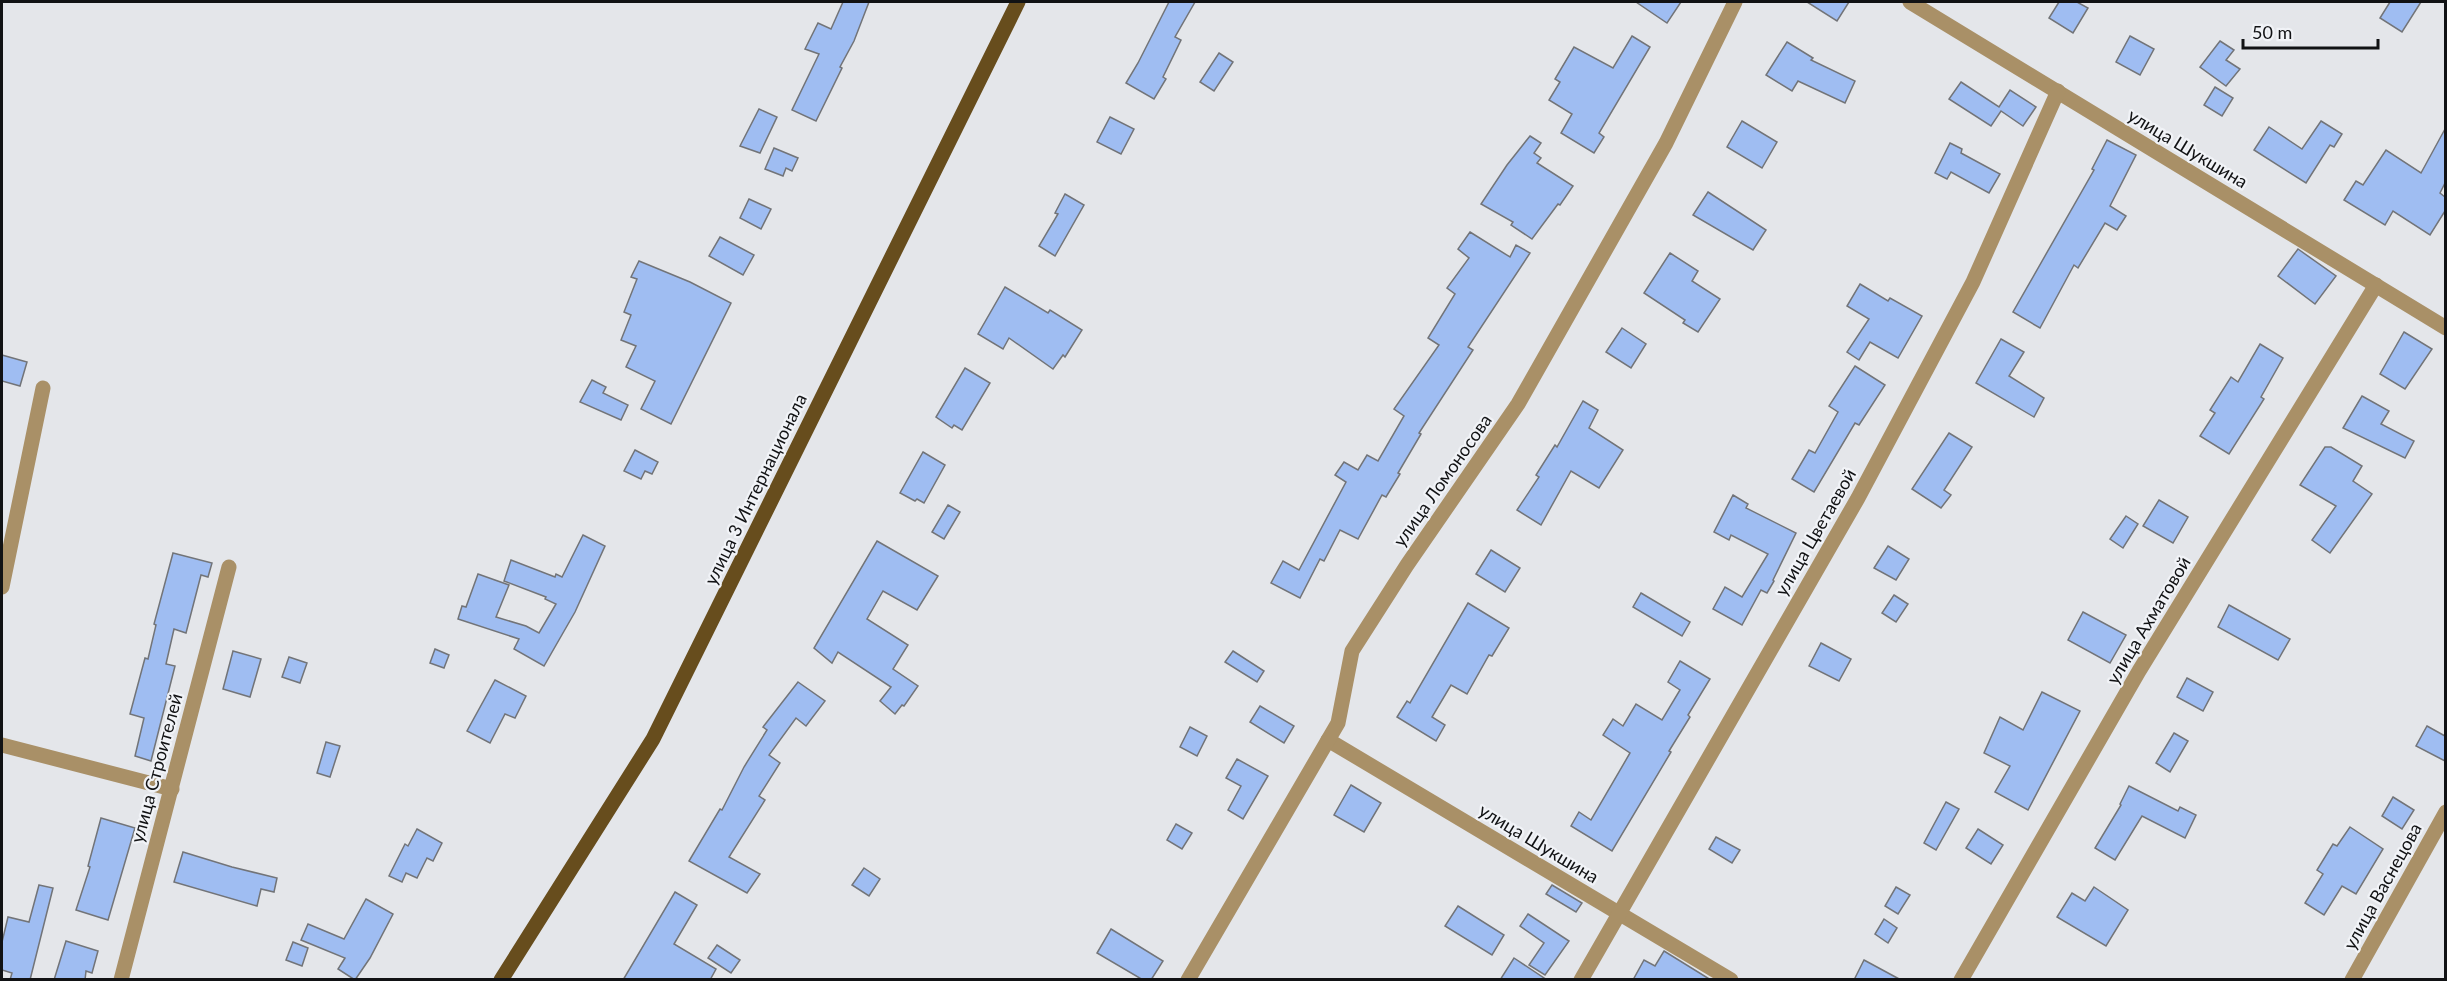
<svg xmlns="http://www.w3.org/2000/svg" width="2447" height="981" font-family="Lato,sans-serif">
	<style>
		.building { fill: #9fbdf2; stroke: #727478; stroke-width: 1.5 }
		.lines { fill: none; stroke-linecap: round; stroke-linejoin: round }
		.street { stroke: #a99067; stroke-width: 15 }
		.primary { stroke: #674d1d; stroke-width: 15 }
		.labels { text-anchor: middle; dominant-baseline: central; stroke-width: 4.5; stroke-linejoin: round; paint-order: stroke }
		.street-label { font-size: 18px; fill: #111214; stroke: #f1f3f7 }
	</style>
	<rect width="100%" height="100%" fill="#e4e6ea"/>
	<g class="building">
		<polygon points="843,2 869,2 854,41 840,67 842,68 816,121 792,110 819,54 805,49 818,23 831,29"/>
		<polygon points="1169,2 1195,2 1175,37 1181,40 1163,77 1166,79 1154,99 1126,83 1138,63"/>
		<polygon points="1636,2 1681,2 1667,23"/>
		<polygon points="1807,2 1849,2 1837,21"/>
		<polygon points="2059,2 2077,2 2088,8 2073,33 2049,18"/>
		<polygon points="2390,2 2421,2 2402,32 2380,18"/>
		<polygon points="1632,36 1650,47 1599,133 1604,137 1594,153 1561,133 1572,114 1549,100 1560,82 1555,79 1574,47 1613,68"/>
		<polygon points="2130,36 2154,49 2140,75 2116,62"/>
		<polygon points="2220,41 2234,50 2226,60 2240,69 2226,86 2200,67"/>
		<polygon points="1787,42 1813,58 1811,60 1855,81 1845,103 1798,81 1792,91 1766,75"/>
		<polygon points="1219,53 1233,62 1214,91 1200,82"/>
		<polygon points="1961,82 1999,107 2010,90 2036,107 2023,126 2001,111 1991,126 1949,99"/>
		<polygon points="2215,87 2233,98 2222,116 2204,105"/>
		<polygon points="759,109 777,117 760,153 740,146"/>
		<polygon points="1110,117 1134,129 1121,154 1097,142"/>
		<polygon points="1742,121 1777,142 1762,168 1727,147"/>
		<polygon points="2321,121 2342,134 2334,147 2330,145 2306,183 2254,150 2269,127 2302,149"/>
		<polygon points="2445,129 2445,183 2440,193 2445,197 2445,211 2430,235 2393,211 2385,225 2344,200 2356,181 2363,185 2386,150 2421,173"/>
		<polygon points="1530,136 1541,143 1534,153 1541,158 1537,163 1573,186 1560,205 1558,204 1532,239 1511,225 1513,222 1481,204 1507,165"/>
		<polygon points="2107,140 2136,155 2110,206 2126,216 2117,230 2105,223 2078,268 2074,265 2040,328 2013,312 2094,170 2092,169"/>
		<polygon points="1950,143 1962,149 1961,153 2000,174 1989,193 1951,172 1947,179 1935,173"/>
		<polygon points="774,148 798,158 792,171 786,168 783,176 765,169"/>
		<polygon points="1708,192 1766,230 1753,250 1693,215"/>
		<polygon points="1065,194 1084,205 1055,256 1039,246 1058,214 1055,213"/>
		<polygon points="749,199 771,209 761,229 740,218"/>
		<polygon points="1470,232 1510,257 1516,245 1530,253 1468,347 1473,350 1419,433 1421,434 1398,473 1400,474 1386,497 1382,495 1358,539 1340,530 1324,561 1320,559 1300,598 1271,583 1283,561 1299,570 1346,482 1335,475 1344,462 1358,470 1367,455 1378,461 1404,416 1394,409 1439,345 1428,338 1455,294 1447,288 1469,258 1458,249"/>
		<polygon points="720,237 754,255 743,275 709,256"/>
		<polygon points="2298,249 2336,276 2315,304 2278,276"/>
		<polygon points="1670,253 1698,271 1692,281 1720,299 1698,332 1683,323 1685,320 1644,293"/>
		<polygon points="639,261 690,282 731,303 671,424 641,409 655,381 626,367 636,346 621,340 631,315 624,312 637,279 631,277"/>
		<polygon points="1860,284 1888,301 1890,298 1922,316 1898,358 1870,342 1859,360 1847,352 1869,319 1847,306"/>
		<polygon points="1005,287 1048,313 1050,310 1082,330 1065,357 1063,355 1053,369 1009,338 1003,349 978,334"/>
		<polygon points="1622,328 1646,344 1631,368 1606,352"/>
		<polygon points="2404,332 2432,349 2405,389 2380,374"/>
		<polygon points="2001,339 2024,352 2009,376 2044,398 2034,417 1976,383"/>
		<polygon points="2260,344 2283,358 2261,397 2264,399 2229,454 2200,436 2215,413 2210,410 2231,377 2238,382"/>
		<polygon points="2,355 27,362 20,386 2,381"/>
		<polygon points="1855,366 1885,385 1859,425 1855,423 1814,492 1792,479 1809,450 1815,453 1838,412 1829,406"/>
		<polygon points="965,368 990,383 962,430 954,425 952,428 936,417"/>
		<polygon points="592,380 606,387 603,393 628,405 621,420 580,402"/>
		<polygon points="2362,396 2389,411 2381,424 2414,441 2405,458 2343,428"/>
		<polygon points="1583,401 1598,410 1589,428 1623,450 1599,488 1571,471 1541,525 1517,510 1539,477 1536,475 1555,445 1557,447"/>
		<polygon points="1949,433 1972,447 1944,490 1951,495 1941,508 1912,489"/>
		<polygon points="2325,447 2331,447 2362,466 2353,481 2372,494 2330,553 2312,540 2336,506 2300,485"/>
		<polygon points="635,450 658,462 652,474 645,471 641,479 624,471"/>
		<polygon points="923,452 945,465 924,503 917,499 915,501 900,493"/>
		<polygon points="1733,495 1748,504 1746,508 1796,533 1773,580 1774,581 1767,593 1761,590 1742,625 1713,609 1725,587 1742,597 1768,554 1731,535 1729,540 1714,532"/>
		<polygon points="2159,500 2188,517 2173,543 2143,526"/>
		<polygon points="948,505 960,512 944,539 932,532"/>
		<polygon points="2126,516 2138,524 2123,548 2110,539"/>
		<polygon points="583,535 605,546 575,612 544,666 514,649 519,639 458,619 462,606 466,607 478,574 509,585 496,617 526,626 539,633 556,604 545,599 546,597 504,581 511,560 555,577 556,574 562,577"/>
		<polygon points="877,541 938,576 917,610 883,591 867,619 908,645 893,669 918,686 904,706 902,705 895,714 880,701 891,687 838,652 832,663 814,648"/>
		<polygon points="1888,546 1909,559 1896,580 1874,568"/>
		<polygon points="1491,550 1520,568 1505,592 1476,574"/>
		<polygon points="173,553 212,563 208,577 201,575 186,633 174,629 166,664 175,666 151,761 135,756 144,718 130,714 145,658 148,659 156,625 154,624"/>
		<polygon points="1641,593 1690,622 1682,636 1633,607"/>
		<polygon points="1894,595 1908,604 1896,622 1882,613"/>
		<polygon points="1468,603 1509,628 1492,656 1489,655 1467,694 1451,685 1432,717 1445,725 1436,741 1397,717 1407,701 1410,703"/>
		<polygon points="2229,605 2290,639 2278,660 2218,627"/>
		<polygon points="2083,612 2126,635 2110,663 2068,640"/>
		<polygon points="1821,643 1851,659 1839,681 1809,666"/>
		<polygon points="435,649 449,655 444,668 430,663"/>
		<polygon points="233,651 261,659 250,697 223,689"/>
		<polygon points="1233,651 1264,671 1257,682 1225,662"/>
		<polygon points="289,657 307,663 300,683 282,677"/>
		<polygon points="1680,661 1710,679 1688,715 1690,717 1669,751 1671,752 1612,851 1571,826 1579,812 1591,820 1630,753 1603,735 1613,719 1623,726 1636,704 1662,720 1680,690 1668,682"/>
		<polygon points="2187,678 2213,692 2203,711 2177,697"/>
		<polygon points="495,680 526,696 515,718 505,714 490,743 467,731"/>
		<polygon points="798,682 825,701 806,726 796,718 769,755 780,763 759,796 765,800 729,857 760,874 747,893 689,861 720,809 722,810 744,767 767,730 763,727"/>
		<polygon points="2042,692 2080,711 2028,810 1995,792 2010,766 1984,753 2000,717 2023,730"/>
		<polygon points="1260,706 1294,726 1284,743 1250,722"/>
		<polygon points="2427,726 2445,736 2445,761 2416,746"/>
		<polygon points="1190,727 1207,736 1197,756 1180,747"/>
		<polygon points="2174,733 2188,741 2170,772 2156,763"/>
		<polygon points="326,742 340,746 330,777 317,773"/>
		<polygon points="1237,759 1268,776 1243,819 1228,810 1241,786 1226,778"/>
		<polygon points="1351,785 1381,803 1364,832 1334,815"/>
		<polygon points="2129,786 2178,811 2180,807 2196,815 2185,838 2142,816 2115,860 2095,848 2121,805 2120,804"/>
		<polygon points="2393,797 2414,810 2402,829 2382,816"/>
		<polygon points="1946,802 1959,809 1936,850 1924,843"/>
		<polygon points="101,818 135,828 108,920 76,910 90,867 88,866"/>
		<polygon points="1176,824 1192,833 1182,849 1167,840"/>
		<polygon points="2350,827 2383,849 2356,894 2342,886 2324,915 2305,903 2323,874 2317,870 2333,844 2337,846"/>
		<polygon points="417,829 442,843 433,861 427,858 417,878 406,873 402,882 389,876 405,844 408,846"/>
		<polygon points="1978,829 2003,845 1991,864 1966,848"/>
		<polygon points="1716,837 1740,850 1732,863 1709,849"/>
		<polygon points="183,852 232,867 277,878 274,892 261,889 257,906 174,882"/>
		<polygon points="864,868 880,879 869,896 852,885"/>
		<polygon points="39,885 53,888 30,980 10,980 12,973 2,970 2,942 8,917 29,922"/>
		<polygon points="1552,885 1582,903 1576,912 1546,894"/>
		<polygon points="1896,887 1910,895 1898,914 1885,906"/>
		<polygon points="2094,887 2128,910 2106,946 2057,917 2072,893 2085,901"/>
		<polygon points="675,892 697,905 674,944 716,969 710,980 623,980"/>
		<polygon points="366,899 393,914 370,958 355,980 338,969 345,958 301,940 308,924 344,939"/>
		<polygon points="1458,906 1504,935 1492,955 1445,926"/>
		<polygon points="1528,914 1569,941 1545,975 1529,965 1544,943 1520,926"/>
		<polygon points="1884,919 1897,928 1888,943 1875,934"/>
		<polygon points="1111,929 1163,961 1151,980 1143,980 1097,953"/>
		<polygon points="66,941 98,951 92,973 86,971 85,980 54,980"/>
		<polygon points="293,942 308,948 302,966 286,960"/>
		<polygon points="717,945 740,960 731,973 708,958"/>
		<polygon points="1664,951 1711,980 1633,980 1644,960 1655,966"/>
		<polygon points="1514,958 1547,980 1500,980"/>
		<polygon points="1864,960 1901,980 1854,980"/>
	</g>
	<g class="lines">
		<g class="street">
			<polyline points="1910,2 2446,328"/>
			<polyline points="2,587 43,388"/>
			<polyline points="1328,740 1731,980"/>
			<polyline points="2,745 172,789"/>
			<polyline points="121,980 229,567"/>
			<polyline points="1188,980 1338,723 1352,651 1407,565 1518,404 1666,143 1735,2"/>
			<polyline points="1581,980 1858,498 1973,282 2058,91"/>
			<polyline points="1961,980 2139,671 2376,285"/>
			<polyline points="2352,980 2446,812"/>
		</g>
		<polyline class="primary" points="501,980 653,739 1018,2"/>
	</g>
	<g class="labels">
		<g class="street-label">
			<text transform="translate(2188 148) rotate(31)">улица Шукшина</text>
			<text transform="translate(1442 480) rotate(-55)">улица Ломоносова</text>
			<text transform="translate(755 489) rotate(-64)">улица 3 Интернационала</text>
			<text transform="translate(1815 532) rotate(-60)">улица Цветаевой</text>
			<text transform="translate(2148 620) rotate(-59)">улица Ахматовой</text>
			<text transform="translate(156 768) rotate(-75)">улица Строителей</text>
			<text transform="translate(1539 843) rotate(31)">улица Шукшина</text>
			<text transform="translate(2382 886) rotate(-61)">улица Васнецова</text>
		</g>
	</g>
	<rect width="2447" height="981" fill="none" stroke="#111214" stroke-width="6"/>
	<path d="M2243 39v9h135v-9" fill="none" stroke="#111214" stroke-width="3"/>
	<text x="2252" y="39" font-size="18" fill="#111214" stroke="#f1f3f7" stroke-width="4.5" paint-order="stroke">50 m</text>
</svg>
